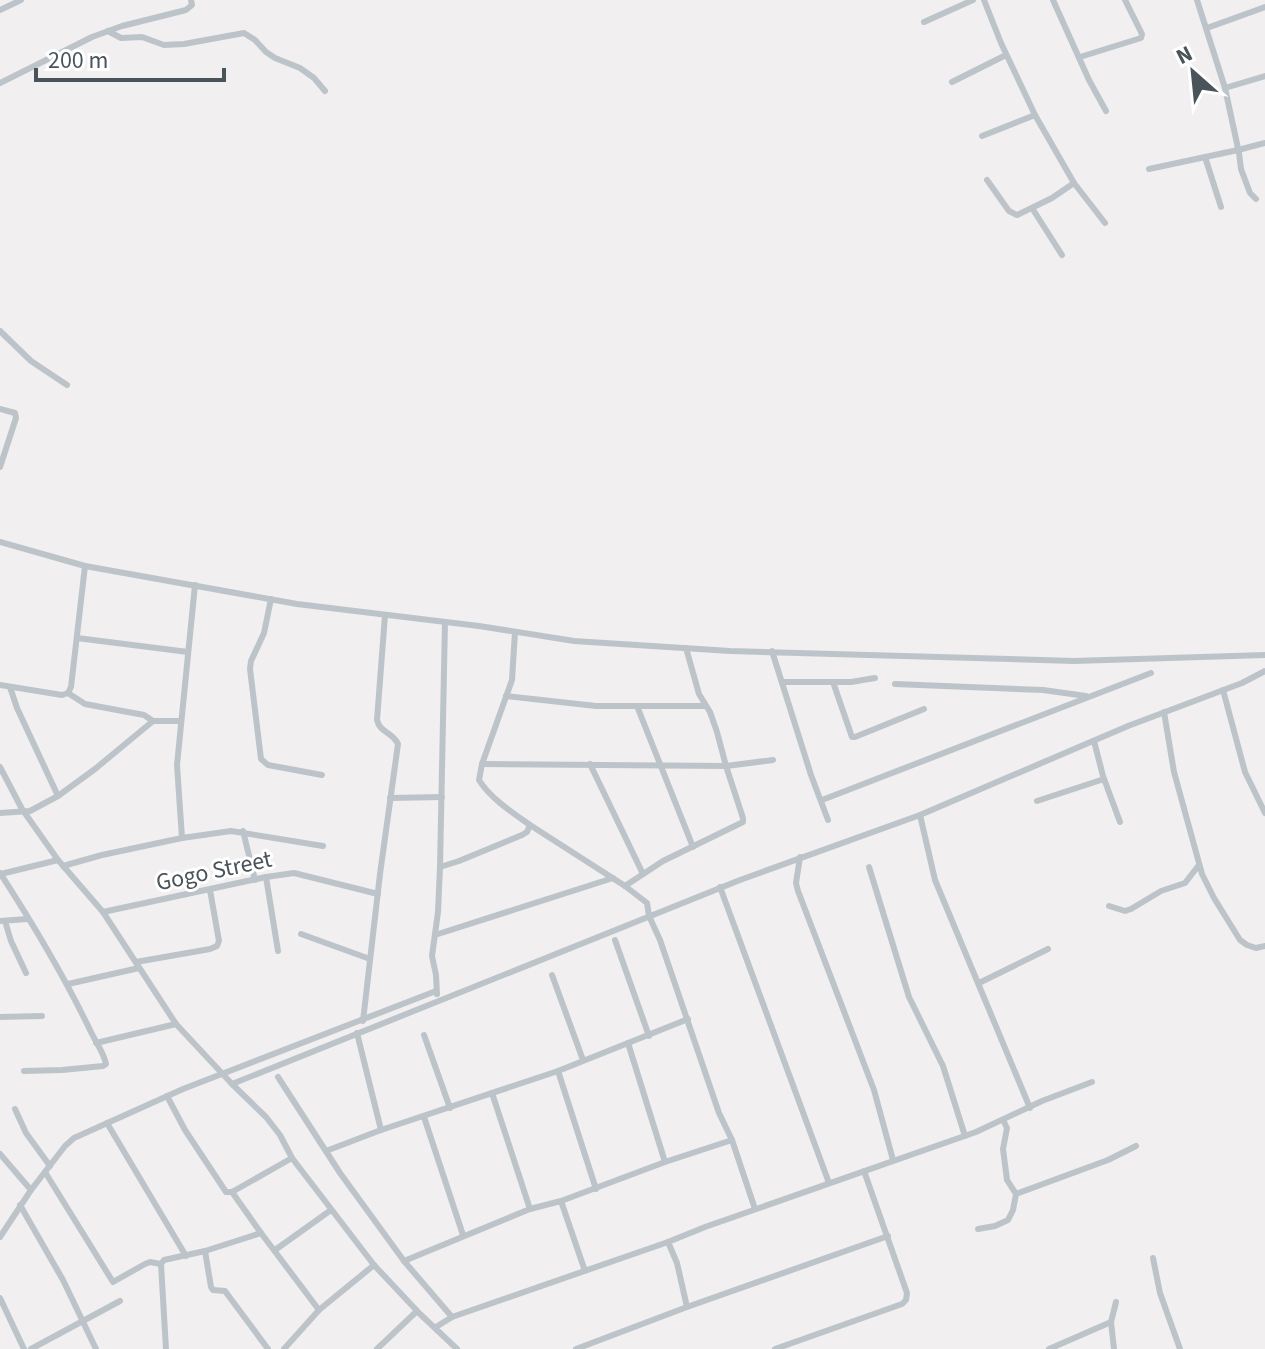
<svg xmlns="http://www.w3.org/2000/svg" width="1265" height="1349" font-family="'Source Sans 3',sans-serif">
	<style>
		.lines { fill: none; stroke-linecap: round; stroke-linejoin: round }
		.minor { stroke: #bcc4ca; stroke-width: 6 }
		.labels { text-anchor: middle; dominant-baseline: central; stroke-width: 6; stroke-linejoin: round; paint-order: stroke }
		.street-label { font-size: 24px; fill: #49535a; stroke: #fff }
	</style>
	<rect width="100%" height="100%" fill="#f1efef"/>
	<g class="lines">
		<g class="minor">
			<polyline points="984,0 1001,43 1035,115 1074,183 1105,223"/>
			<polyline points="1053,0 1089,80 1106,111"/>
			<polyline points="1197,0 1225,88 1239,153 1241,169 1250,193 1256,199"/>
			<polyline points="0,10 21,0"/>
			<polyline points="924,22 973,0"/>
			<polyline points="1207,28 1265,7"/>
			<polyline points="108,31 121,38 142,37 164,45 184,44 244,33 255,40 266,52 275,58 300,68 314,78 325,91"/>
			<polyline points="1080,57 1141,38 1142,34 1125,0"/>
			<polyline points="952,82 1006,55"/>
			<polyline points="0,83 92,37 122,26 186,10 192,5 191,0"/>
			<polyline points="1225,88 1265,76"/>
			<polyline points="982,136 1035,115"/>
			<polyline points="1205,157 1221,207"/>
			<polyline points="1149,169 1238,150 1265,143"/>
			<polyline points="987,180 1009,211 1017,215 1052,198 1074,183"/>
			<polyline points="1032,208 1062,255"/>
			<polyline points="0,331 31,361 67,385"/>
			<polyline points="0,409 15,413 16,418 0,467"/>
			<polyline points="0,542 85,566 297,604 479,626 574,641 730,651 1074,661 1265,655"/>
			<polyline points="271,599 264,633 251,661 250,669 261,759 268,765 322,775"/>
			<polyline points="77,638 188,652"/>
			<polyline points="772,651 811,775 828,820"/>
			<polyline points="782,682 851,682 875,678"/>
			<polyline points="833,682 852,737 855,737 924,709"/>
			<polyline points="895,684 1043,690 1086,696"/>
			<polyline points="0,685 62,695 68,693 71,687 85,566"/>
			<polyline points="10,687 17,708 58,796"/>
			<polyline points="1223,690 1245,772 1265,813"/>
			<polyline points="68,693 85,704 144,715 153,721 181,721"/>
			<polyline points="506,696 596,706 705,706"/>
			<polyline points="637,706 693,847"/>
			<polyline points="1164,712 1174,772 1202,874 1214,898 1240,940 1247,945 1256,948 1265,946"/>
			<polyline points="1094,741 1103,776 1120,822"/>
			<polyline points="482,764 726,766 773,760"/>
			<polyline points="590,764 643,874"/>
			<polyline points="0,767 22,809 58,860 103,912 176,1024 232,1084 266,1117 280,1135 292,1158 374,1265 420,1314 457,1349"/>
			<polyline points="390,798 442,797"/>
			<polyline points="822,800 1151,673"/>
			<polyline points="1037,801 1104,779"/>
			<polyline points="0,813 30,811 58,796 95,769 153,721"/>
			<polyline points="920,815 935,880 1030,1108"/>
			<polyline points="530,825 625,886 647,903 649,916 660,940 719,1113 732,1140 755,1209"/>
			<polyline points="243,831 255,880"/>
			<polyline points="182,838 177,765 195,585"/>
			<polyline points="800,857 796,883 798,891 874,1090 893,1160"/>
			<polyline points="63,866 102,855 182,838 231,831 323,846"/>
			<path d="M440 867 459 861 522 835 527 832 530 825C513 813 490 798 479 780L482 764 512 680 515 632"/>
			<polyline points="869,867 909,997 943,1066 965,1136"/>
			<path d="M0 873C33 924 64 976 90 1030 95 1041 104 1053 106 1064L103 1066 62 1070 24 1071"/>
			<polyline points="1,874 58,860"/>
			<polyline points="266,877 278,951"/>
			<polyline points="625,886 663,861 743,822 743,818 726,766 717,732 710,712 699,694 686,648"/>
			<polyline points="720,887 829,1183"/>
			<polyline points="1109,906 1125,911 1131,909 1161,891 1185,883 1199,865"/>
			<polyline points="103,912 266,877 294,873 378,894"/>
			<polyline points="0,921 27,919"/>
			<polyline points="5,921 11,941 26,973"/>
			<polyline points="301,934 370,959"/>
			<polyline points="435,935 613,878"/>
			<polyline points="615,940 649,1036"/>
			<polyline points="136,962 210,949 217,946 219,941 210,890"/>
			<polyline points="552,975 583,1060"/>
			<polyline points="979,983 1048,949"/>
			<polyline points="68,984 139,968"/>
			<polyline points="437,994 436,975 432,956 438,912 440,867 445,622"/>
			<polyline points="0,1017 42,1016"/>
			<path d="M363 1021 380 874 398 744C393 732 380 733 377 720L385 615"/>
			<polyline points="357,1033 381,1130"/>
			<polyline points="424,1035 450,1108"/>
			<polyline points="96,1043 176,1024"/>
			<polyline points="628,1043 665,1162"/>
			<polyline points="558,1071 596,1189"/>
			<polyline points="278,1077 340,1173 404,1261 452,1317"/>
			<polyline points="232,1084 740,880 920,815 1128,726 1242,683 1265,671"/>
			<polyline points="492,1093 530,1209"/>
			<polyline points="167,1096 185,1130 226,1192 232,1192 292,1158"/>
			<polyline points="15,1109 26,1133 50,1166"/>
			<polyline points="424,1117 463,1235"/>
			<polyline points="107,1123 186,1256"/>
			<polyline points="326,1151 381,1130 558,1071 688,1019"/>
			<polyline points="0,1154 31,1190"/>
			<polyline points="45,1172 113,1282 145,1264 150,1262 161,1264 164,1260 205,1251 261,1233 319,1310"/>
			<polyline points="232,1192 261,1233"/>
			<polyline points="1016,1194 1108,1160 1136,1146"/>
			<polyline points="561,1201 585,1271"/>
			<polyline points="20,1205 63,1280 96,1349"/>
			<polyline points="978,1229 995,1226 1008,1220 1013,1210 1016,1194 1007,1180 1003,1149 1007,1128 1003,1120"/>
			<polyline points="0,1237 31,1190 65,1146 74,1138 183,1089 436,991"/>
			<polyline points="275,1250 331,1210"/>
			<polyline points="205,1251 211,1287 213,1290 225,1291 268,1349"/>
			<polyline points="1153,1258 1160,1293 1180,1349"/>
			<polyline points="404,1261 530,1209 561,1201 665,1162 732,1140"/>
			<polyline points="161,1264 166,1349"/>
			<polyline points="0,1298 24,1349"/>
			<polyline points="687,1307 888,1236"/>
			<polyline points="436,1327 452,1317 668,1242 705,1227 976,1132 1042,1101 1092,1082"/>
			<polyline points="31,1349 120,1301"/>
			<polyline points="284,1349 319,1310 374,1265"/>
			<polyline points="377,1349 417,1311"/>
			<polyline points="576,1349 687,1307 677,1263 668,1242"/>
			<polyline points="775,1349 902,1304 906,1300 907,1293 864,1171"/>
			<polyline points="1049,1349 1111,1322"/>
			<polyline points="1114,1349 1111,1322 1116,1302"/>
		</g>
	</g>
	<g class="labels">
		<g class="street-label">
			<text transform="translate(214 871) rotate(-12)">Gogo Street</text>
		</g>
	</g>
	<g transform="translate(1193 72) rotate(333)" stroke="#ffffff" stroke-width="6" paint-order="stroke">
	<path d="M0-6L14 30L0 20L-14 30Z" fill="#49535a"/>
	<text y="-12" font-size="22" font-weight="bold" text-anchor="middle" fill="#49535a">N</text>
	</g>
	<path d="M36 68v12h188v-12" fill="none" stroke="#49535a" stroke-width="4"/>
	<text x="48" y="68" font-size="24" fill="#49535a" stroke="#ffffff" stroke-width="6" paint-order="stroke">200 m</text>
</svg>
